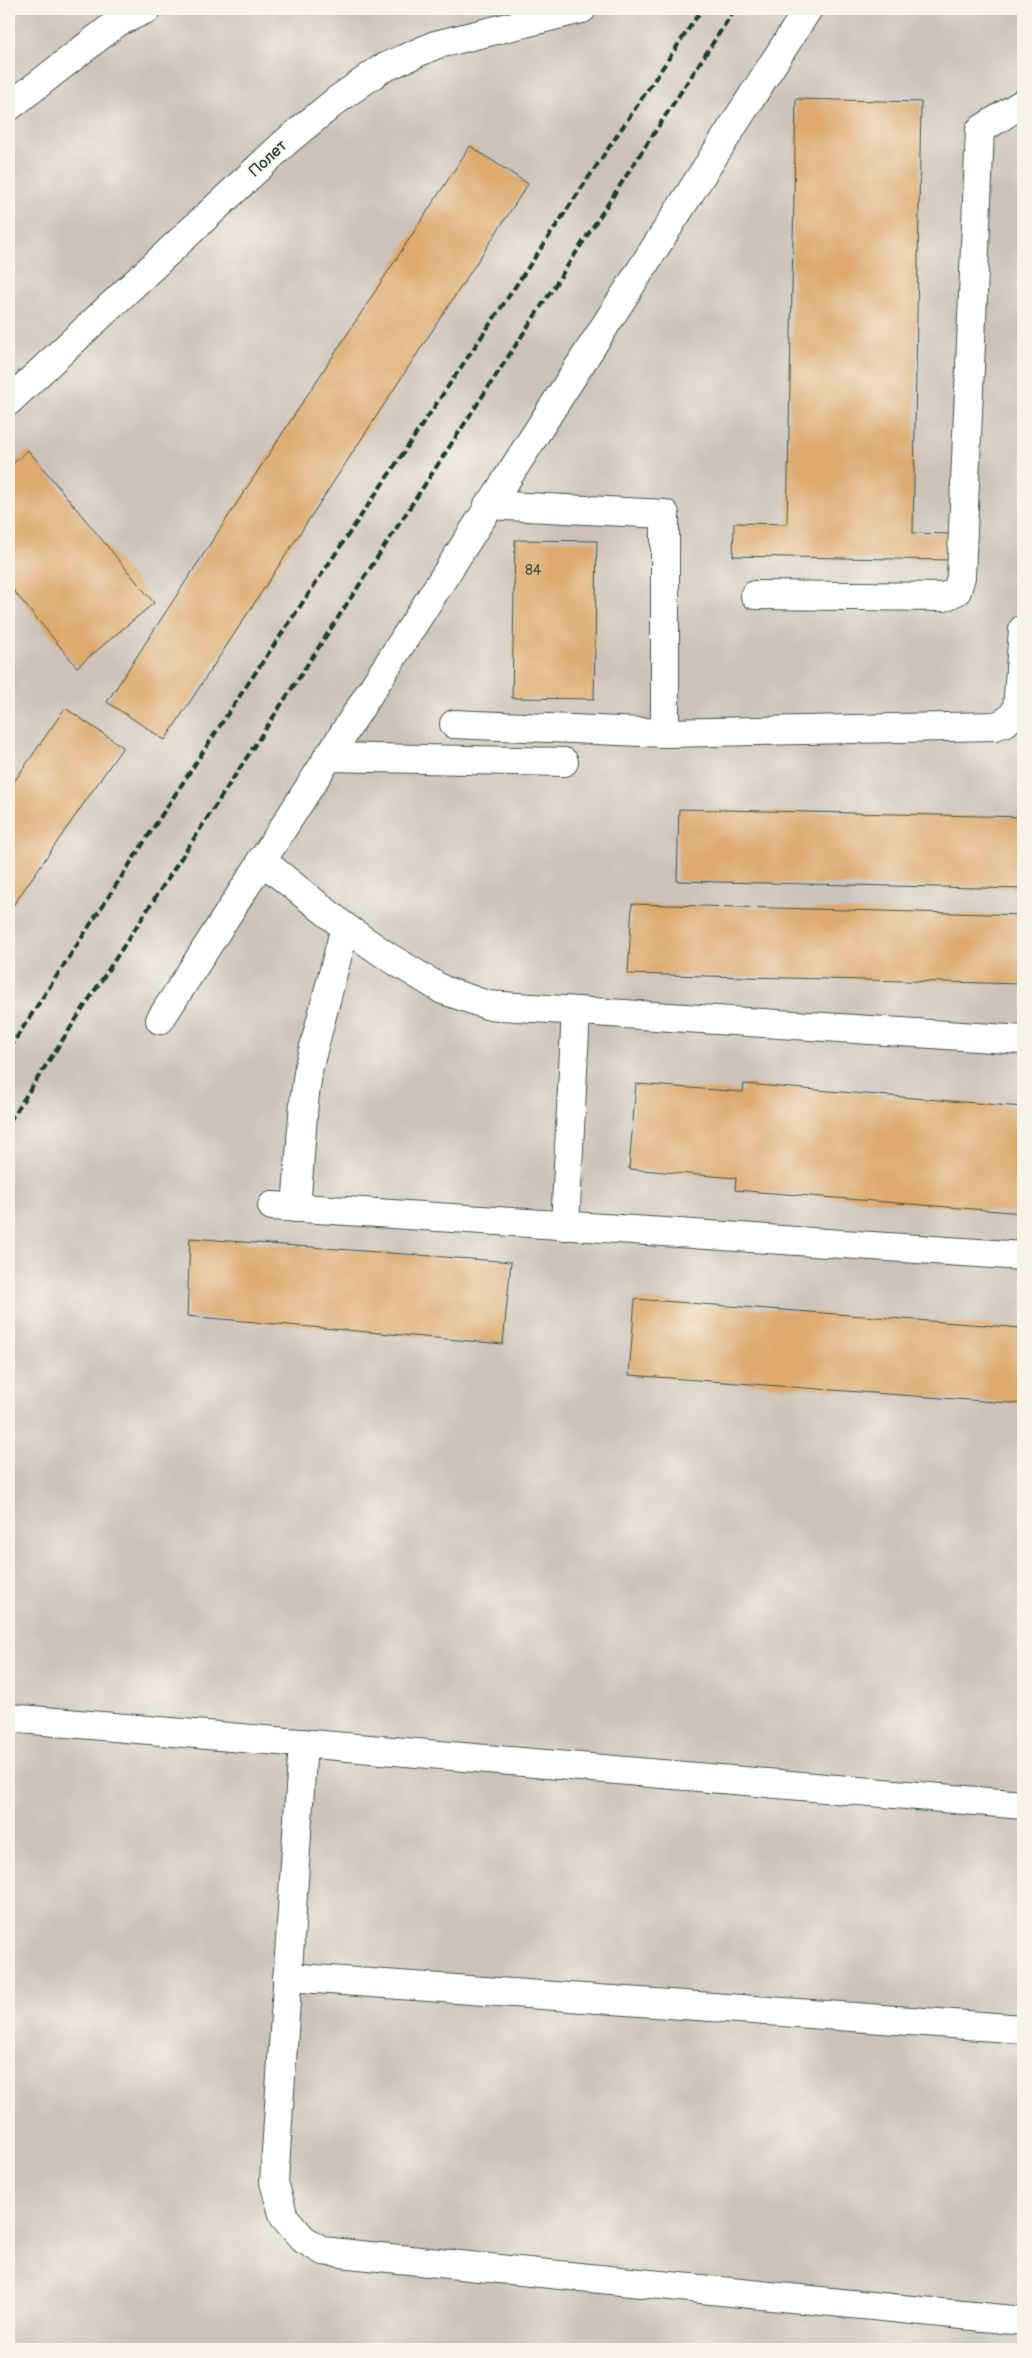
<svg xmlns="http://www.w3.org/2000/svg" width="1032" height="2358" font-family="'Balsamiq Sans',sans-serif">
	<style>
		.industrial { fill: #ccc2b9 }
		.building { fill: #dda96d }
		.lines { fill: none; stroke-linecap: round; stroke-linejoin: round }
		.minor-casing { stroke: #3f574c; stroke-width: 30 }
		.minor { stroke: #fff; stroke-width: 28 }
		.rail { stroke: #1f3d34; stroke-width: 4; stroke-dasharray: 8 4; stroke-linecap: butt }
		.labels { text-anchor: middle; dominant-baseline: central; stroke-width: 4; stroke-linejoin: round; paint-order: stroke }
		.number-label { font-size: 14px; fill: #4e5842 }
		.street-label { font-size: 16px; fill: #1f3d34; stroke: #f7f3e8 }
	</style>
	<rect width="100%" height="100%" fill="#f7f3e8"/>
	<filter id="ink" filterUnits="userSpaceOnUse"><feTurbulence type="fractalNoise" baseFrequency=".02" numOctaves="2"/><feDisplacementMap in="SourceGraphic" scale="10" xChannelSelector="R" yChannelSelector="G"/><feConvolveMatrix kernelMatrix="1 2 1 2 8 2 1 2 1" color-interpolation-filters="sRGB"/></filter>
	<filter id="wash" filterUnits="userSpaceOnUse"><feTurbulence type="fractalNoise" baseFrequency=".0096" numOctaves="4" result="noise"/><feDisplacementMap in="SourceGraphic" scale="20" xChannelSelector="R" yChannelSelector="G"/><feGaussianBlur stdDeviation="1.12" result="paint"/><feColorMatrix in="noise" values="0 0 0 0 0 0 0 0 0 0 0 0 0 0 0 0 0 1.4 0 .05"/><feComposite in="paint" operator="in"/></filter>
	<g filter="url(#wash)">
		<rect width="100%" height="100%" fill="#f2e8d2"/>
		<rect class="industrial" x="9" y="9" width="1014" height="2340"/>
		<g id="blocks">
			<g class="building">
				<polygon points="796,99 921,102 913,533 949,534 948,560 733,556 734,523 787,524"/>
				<polygon points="470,146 528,184 165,740 107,702"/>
				<polygon points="28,450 154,603 77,667 9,585 9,467"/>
				<polygon points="515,540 597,541 594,699 512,698"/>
				<polygon points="65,708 123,747 14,904 9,900 9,789"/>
				<polygon points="679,809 1023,817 1023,889 677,881"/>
				<polygon points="632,904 1023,915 1023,984 628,974"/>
				<polygon points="636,1084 743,1092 744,1084 1023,1107 1023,1213 735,1190 736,1178 629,1169"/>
				<polygon points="190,1238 511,1262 503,1344 187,1316"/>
				<polygon points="635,1299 1023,1328 1023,1404 629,1375"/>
			</g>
		</g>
	</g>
	<g filter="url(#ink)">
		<use href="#blocks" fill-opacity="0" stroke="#3f574c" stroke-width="1"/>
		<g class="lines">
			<defs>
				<g id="minor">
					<polyline points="9,107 118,22 147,9"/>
					<polyline points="9,401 287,141 337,100 381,69 435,45 582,9"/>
					<polyline points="755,595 944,597 957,591 961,577 980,130 1023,103"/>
					<polyline points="454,724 665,733 665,514 488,505"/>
					<polyline points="665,733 995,726 1006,722 1017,710 1023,629"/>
					<polyline points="327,757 564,762"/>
					<polyline points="261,860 345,927 387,956 443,990 487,1005 1023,1040"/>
					<polyline points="160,1020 808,9"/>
					<polyline points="272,1206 1023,1256"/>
					<polyline points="296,1208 304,1102 309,1066 345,927"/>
					<polyline points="565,1226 576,1011"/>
					<polyline points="9,1718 1023,1805"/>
					<polyline points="303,1743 274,2182 284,2217 303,2239 323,2251 359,2255 1023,2321"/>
					<polyline points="287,1977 1023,2029"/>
				</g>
			</defs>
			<use href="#minor" class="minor-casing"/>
			<use href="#minor" class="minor"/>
			<g class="rail">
				<polyline points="9,1049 229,712 702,9"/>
				<polyline points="9,1122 735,9"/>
			</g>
		</g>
	</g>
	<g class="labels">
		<g class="number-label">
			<text x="533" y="570">84</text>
		</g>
		<g class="street-label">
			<text transform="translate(268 159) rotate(-43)">Полет</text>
		</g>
	</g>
	<rect width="1032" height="2358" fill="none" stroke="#f7f3e8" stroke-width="30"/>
</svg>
